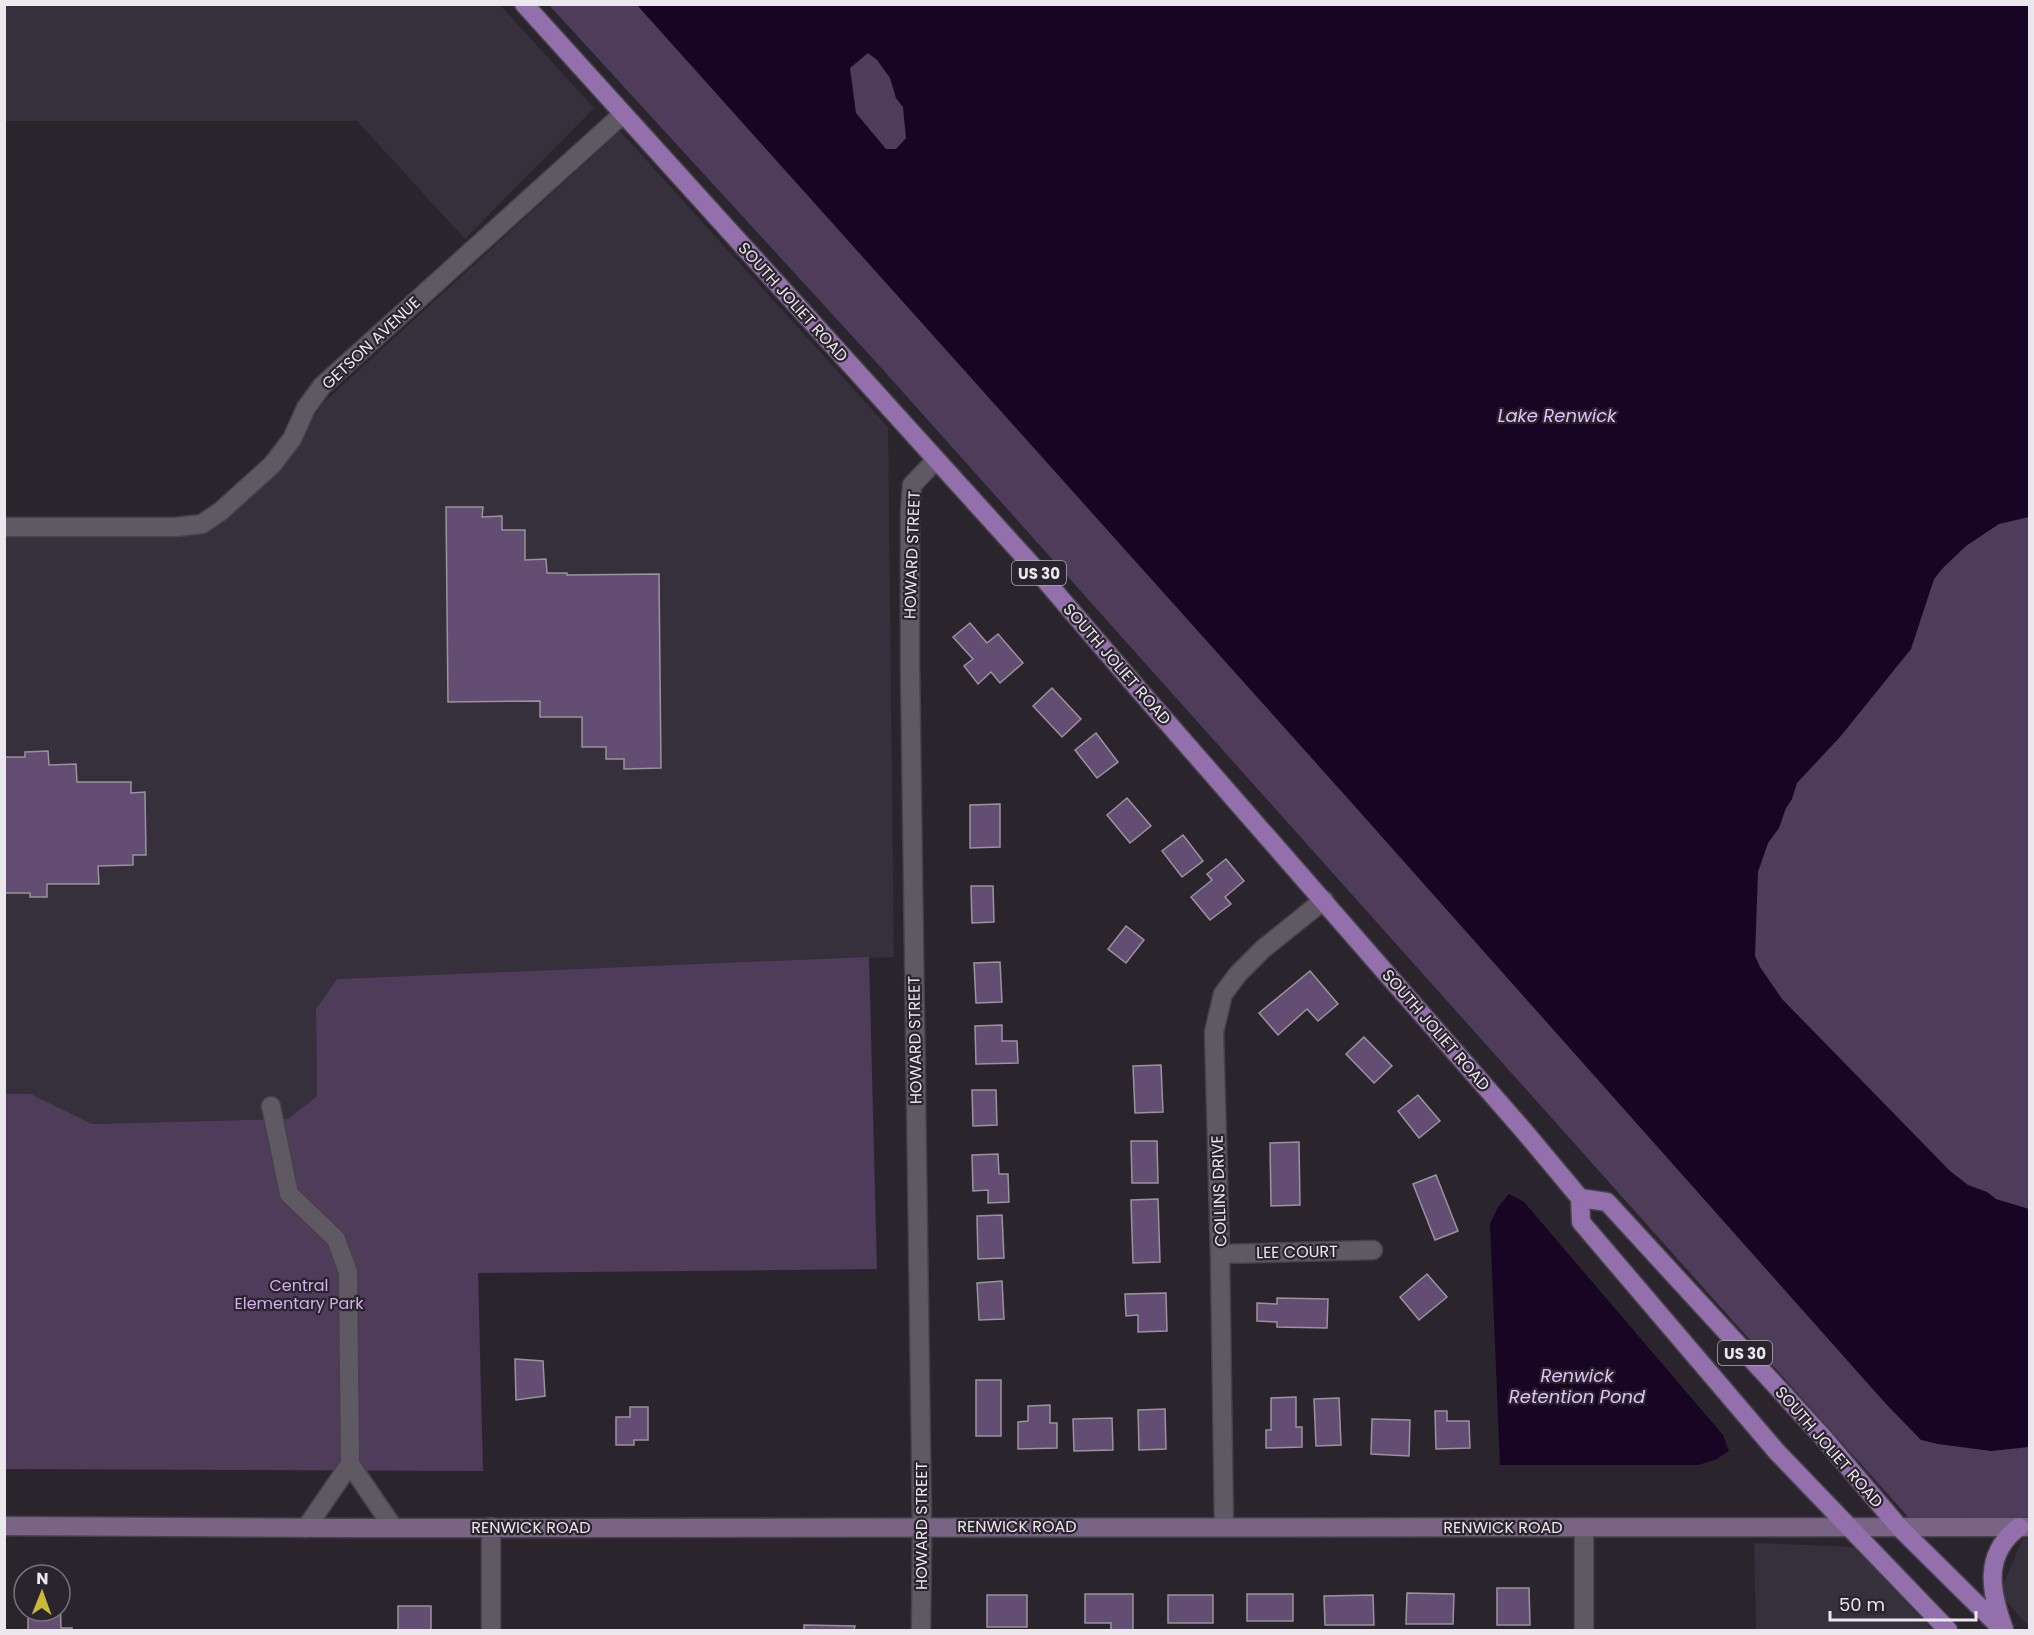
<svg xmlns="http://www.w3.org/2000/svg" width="2034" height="1635" font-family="Poppins,sans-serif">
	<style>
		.built { fill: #362f3c }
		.green { fill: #4e3c5a }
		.water { fill: #180423; fill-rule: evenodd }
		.building { fill: #644d73; stroke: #99939d; stroke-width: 1.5 }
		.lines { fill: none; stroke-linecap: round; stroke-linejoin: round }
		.street-casing { stroke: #464249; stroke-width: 21 }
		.secondary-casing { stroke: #464249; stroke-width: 21 }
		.primary-casing { stroke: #464249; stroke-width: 21 }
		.street { stroke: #5e5962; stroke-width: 18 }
		.secondary { stroke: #796486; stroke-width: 18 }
		.primary { stroke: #936fab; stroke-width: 18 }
		.labels { text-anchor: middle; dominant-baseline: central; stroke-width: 4.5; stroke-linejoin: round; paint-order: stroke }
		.shield { fill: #2a252d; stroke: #b0adb3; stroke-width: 1.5 }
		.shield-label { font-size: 15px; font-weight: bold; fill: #eae7ed }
		.street-label { font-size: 16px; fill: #eae7ed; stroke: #2a252d }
		.park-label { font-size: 16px; fill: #d3aeed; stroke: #2a252d }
		.water-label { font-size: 18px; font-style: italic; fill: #e5bfff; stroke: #2a252d }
	</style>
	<rect width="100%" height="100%" fill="#2a252d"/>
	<g class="built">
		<polygon points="5,4 500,5 594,108 465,239 357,121 5,121"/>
		<polygon points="620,131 888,427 894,957 337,979 316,1009 317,1096 288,1119 92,1124 31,1094 5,1094 4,536 133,536 218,526 278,473 322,404"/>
		<polygon points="2023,1539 2029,1539 2029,1627 1999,1593"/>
		<polygon points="1754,1543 1855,1547 1932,1630 1756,1630"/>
	</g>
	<g class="green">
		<polygon points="549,5 2029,5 2029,1519 1910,1519 876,362"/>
		<polygon points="869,957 877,1269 478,1273 483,1471 5,1469 5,1094 31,1094 92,1124 288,1119 317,1096 316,1009 337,979"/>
	</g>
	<g class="water">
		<path d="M637 5H2029V517L1999 524 1966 546 1943 568 1934 579 1911 649 1840 737 1797 783 1792 799 1786 808 1779 828 1768 843 1758 872 1755 956 1760 967 1782 999 1950 1171 1968 1185 1987 1192 1996 1199 2029 1209V1447L1991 1451 1938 1444 1921 1440 1886 1404 1351 802ZM868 53 877 60 890 78 896 98 903 107 906 138 896 149H886L856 113 850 68Z"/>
		<polygon points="1509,1194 1524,1202 1723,1435 1729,1451 1715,1460 1698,1465 1500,1465 1490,1224 1498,1207"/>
	</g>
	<g class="building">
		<polygon points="446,507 483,507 482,517 502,516 502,530 525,530 525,560 546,559 547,573 567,573 567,575 659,574 661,768 624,769 624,759 606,759 606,747 582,747 582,717 540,717 540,701 448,702"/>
		<polygon points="970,623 987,643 998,634 1023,663 1000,683 991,672 978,684 964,666 973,659 953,637"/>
		<polygon points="1052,688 1081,719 1062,737 1033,706"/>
		<polygon points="1096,733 1118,762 1097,778 1075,750"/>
		<polygon points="48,751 49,765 76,764 77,782 131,782 131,793 145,792 146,855 133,855 133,865 98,866 99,884 47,884 47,897 30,897 30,893 4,893 4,757 25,757 25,752"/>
		<polygon points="1127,798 1151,826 1130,843 1107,815"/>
		<polygon points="1000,804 1000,847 970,848 970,805"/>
		<polygon points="1183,835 1203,861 1182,877 1162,851"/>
		<polygon points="1226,859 1244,881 1225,897 1231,904 1210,920 1191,897 1212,880 1207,874"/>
		<polygon points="971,886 993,886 994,922 972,923"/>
		<polygon points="1126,926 1144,940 1126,963 1108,949"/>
		<polygon points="1000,962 1002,1002 976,1003 974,963"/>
		<polygon points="1310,971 1338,1004 1318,1021 1307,1009 1278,1035 1259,1013"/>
		<polygon points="1002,1025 1002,1041 1017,1041 1018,1063 976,1064 975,1026"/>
		<polygon points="1364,1037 1392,1066 1374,1083 1346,1054"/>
		<polygon points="1161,1065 1163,1112 1135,1113 1133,1066"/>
		<polygon points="972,1090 996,1090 997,1125 973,1126"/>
		<polygon points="1418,1095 1440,1121 1419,1138 1398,1111"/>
		<polygon points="1131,1141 1157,1141 1158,1183 1132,1183"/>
		<polygon points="1299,1142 1300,1205 1271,1206 1270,1143"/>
		<polygon points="998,1154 999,1174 1008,1174 1009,1202 988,1203 988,1190 973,1191 972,1155"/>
		<polygon points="1436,1175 1458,1231 1435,1240 1413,1184"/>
		<polygon points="1158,1199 1160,1262 1133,1263 1131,1200"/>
		<polygon points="1002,1215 1004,1258 978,1259 977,1216"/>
		<polygon points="1427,1274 1447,1297 1419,1320 1400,1297"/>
		<polygon points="1002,1281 1004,1319 979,1320 977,1283"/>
		<polygon points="1166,1293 1167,1331 1138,1332 1138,1315 1126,1316 1125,1294"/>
		<polygon points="1277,1298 1328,1299 1327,1328 1277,1327 1277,1322 1257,1321 1257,1303 1277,1304"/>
		<polygon points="515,1359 543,1361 545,1396 516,1400"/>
		<rect x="976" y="1380" width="25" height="56"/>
		<polygon points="1296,1397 1296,1427 1302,1427 1302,1447 1266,1448 1266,1430 1271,1430 1271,1398"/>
		<polygon points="1339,1398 1341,1445 1316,1446 1314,1399"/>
		<polygon points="1050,1405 1050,1423 1057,1423 1057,1448 1018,1449 1018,1422 1028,1421 1028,1406"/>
		<polygon points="630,1407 648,1407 648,1440 634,1440 634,1445 616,1445 616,1417 630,1417"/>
		<polygon points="1165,1409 1166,1449 1139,1450 1138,1410"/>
		<polygon points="1435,1411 1447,1411 1447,1421 1469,1421 1470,1448 1436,1449"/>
		<polygon points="1112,1418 1113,1450 1074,1451 1073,1419"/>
		<polygon points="1372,1419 1410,1420 1409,1456 1371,1454"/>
		<polygon points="1497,1588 1529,1588 1530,1625 1497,1625"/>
		<polygon points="60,1593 61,1628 72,1628 72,1630 28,1630 28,1611 60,1611"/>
		<polygon points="1407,1593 1454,1594 1453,1624 1406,1624"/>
		<polygon points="1085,1594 1133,1594 1133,1630 1111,1630 1111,1623 1085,1623"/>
		<rect x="1247" y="1594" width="46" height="27"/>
		<rect x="987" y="1595" width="40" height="32"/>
		<rect x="1168" y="1595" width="45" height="28"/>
		<polygon points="1373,1595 1374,1625 1325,1625 1324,1596"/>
		<rect x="398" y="1606" width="33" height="24"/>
		<polygon points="804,1625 855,1626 854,1630 804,1630"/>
	</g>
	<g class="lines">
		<defs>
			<g id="street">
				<polyline points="4,527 176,527 202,524 221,511 272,465 292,439 306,408 322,386 623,114"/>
				<polyline points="271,1106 289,1194 336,1239 348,1272 350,1464 393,1527"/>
				<polyline points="1220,1254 1373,1250"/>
				<polyline points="491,1527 491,1630"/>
				<polyline points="1224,1527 1220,1254 1214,1032 1223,994 1238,974 1263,949 1324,900"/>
				<polyline points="1584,1527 1584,1630"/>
				<polyline points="306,1528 350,1464"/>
				<polyline points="921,1630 922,1526 910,663 910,513 912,485 936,460"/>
			</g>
			<polyline id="secondary" points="4,1526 356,1528 2030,1527"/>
			<g id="primary">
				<polyline points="524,4 1039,573 1139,690 1524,1131 1580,1198 1581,1222 1777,1452 1948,1630"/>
				<polyline points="1580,1198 1607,1202 1822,1436 1899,1527 2003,1630"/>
				<path d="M2004 1629C1990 1591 1983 1554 2019 1527"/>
			</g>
		</defs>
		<use href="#street" class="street-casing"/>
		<use href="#secondary" class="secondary-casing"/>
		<use href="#primary" class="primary-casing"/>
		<use href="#street" class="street"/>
		<use href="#secondary" class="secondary"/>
		<use href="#primary" class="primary"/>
	</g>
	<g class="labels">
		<g class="shield">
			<rect x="1012" y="561" width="54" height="24" rx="4.5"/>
			<rect x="1718" y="1341" width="54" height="24" rx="4.5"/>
		</g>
		<g class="shield-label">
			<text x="1039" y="573">US 30</text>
			<text x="1745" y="1353">US 30</text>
		</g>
		<g class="street-label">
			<text transform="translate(793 302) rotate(48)">SOUTH JOLIET ROAD</text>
			<text transform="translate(371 343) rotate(-43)">GETSON AVENUE</text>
			<text transform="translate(912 555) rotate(-88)">HOWARD STREET</text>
			<text transform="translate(1117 664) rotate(49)">SOUTH JOLIET ROAD</text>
			<text transform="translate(1436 1030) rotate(49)">SOUTH JOLIET ROAD</text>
			<text transform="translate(915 1040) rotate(-91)">HOWARD STREET</text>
			<text transform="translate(1219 1191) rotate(-92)">COLLINS DRIVE</text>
			<text transform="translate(1297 1252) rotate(-1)">LEE COURT</text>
			<text transform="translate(1829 1447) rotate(49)">SOUTH JOLIET ROAD</text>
			<text transform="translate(921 1526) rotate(-90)">HOWARD STREET</text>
			<text x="1017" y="1526">RENWICK ROAD</text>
			<text x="531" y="1527">RENWICK ROAD</text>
			<text x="1503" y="1527">RENWICK ROAD</text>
		</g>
		<g class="park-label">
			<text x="299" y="1285">Central<tspan x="299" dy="18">Elementary Park</tspan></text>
		</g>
		<g class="water-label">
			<text x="1557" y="415">Lake Renwick</text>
			<text x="1577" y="1375">Renwick<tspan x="1577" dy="21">Retention Pond</tspan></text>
		</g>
	</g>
	<rect width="2034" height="1635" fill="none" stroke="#eae7ed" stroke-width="12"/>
	<g transform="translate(42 1593) rotate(1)"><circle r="28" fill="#2a252d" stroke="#77737a" stroke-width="1.5"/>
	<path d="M0-4.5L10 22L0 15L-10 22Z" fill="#ccb939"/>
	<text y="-9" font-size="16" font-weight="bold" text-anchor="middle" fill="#eae7ed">N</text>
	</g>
	<path d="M1830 1611v9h146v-9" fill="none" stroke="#eae7ed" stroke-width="3"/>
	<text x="1839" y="1611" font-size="18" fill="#eae7ed" stroke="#2a252d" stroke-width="4.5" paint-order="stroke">50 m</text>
</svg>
